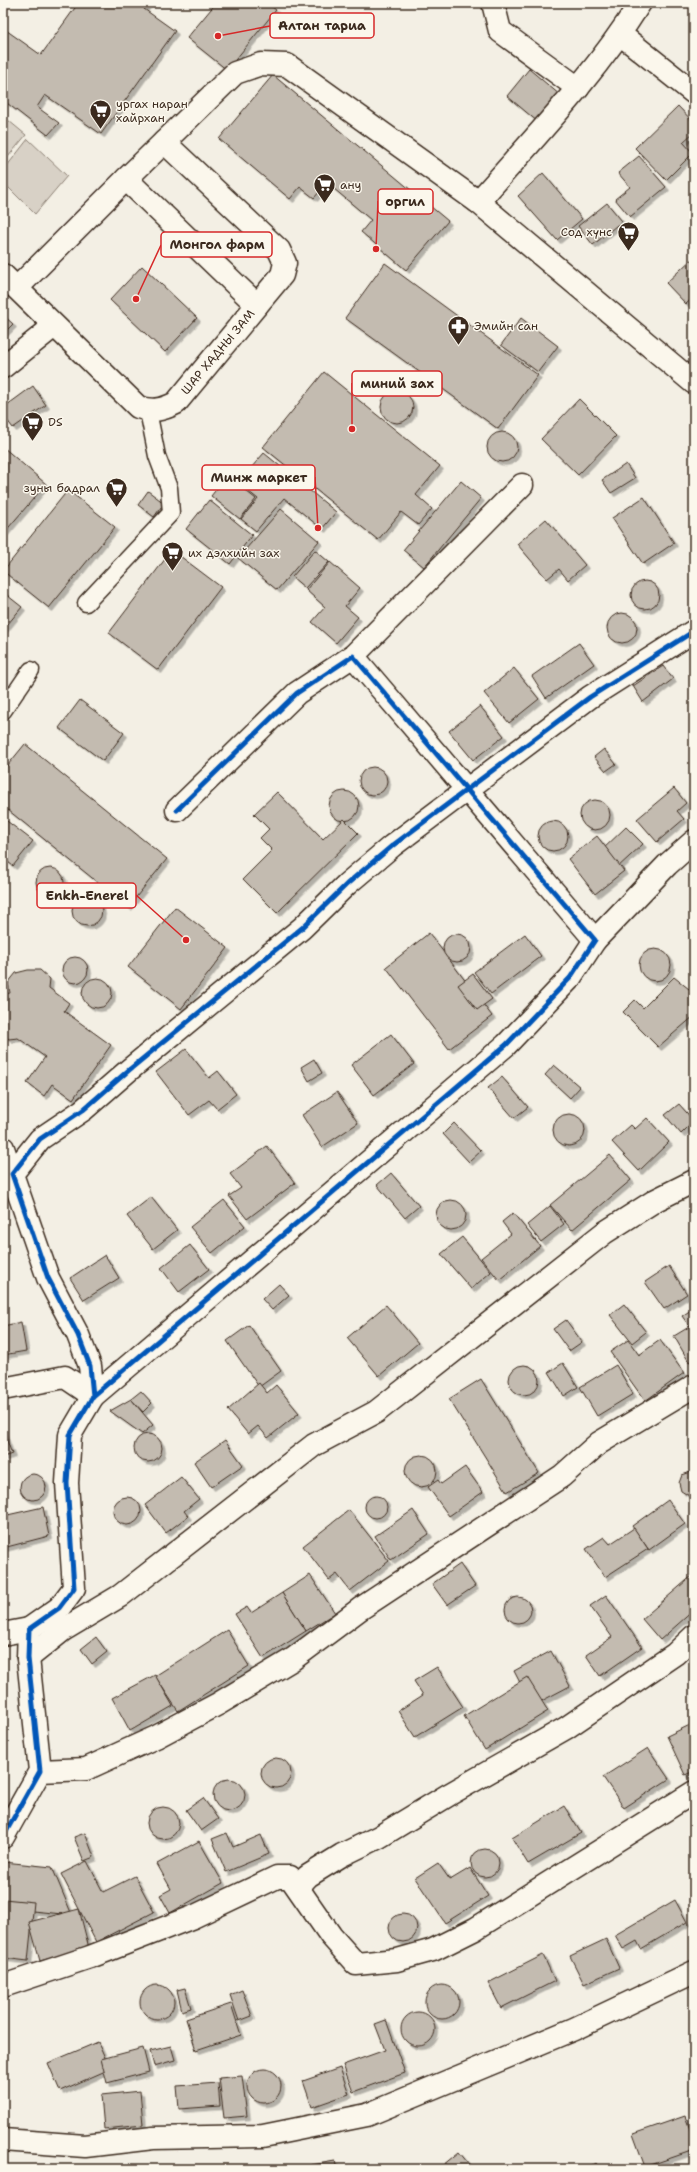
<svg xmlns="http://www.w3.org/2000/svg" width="697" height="2172" font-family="'Shantell Sans',sans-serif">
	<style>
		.green { fill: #d8d1c6; stroke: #8a7e72 }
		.building { fill: #c3bbb0; stroke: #3b2a1e; filter: url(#shadow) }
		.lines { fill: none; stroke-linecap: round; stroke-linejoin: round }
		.lane-casing { stroke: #3b2a1e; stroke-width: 19 }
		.street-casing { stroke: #3b2a1e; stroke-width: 25 }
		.secondary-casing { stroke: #3b2a1e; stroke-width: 25 }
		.lane { stroke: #fbf7ec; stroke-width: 16 }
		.street { stroke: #fbf7ec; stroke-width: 22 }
		.secondary { stroke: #fbf7ec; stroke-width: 22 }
		.cycleway-casing { stroke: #fbf7ec; stroke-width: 8 }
		.cycleway { stroke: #0057b8; stroke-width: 5 }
		.labels { text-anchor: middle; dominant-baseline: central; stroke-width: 3; stroke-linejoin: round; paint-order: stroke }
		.poi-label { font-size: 12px; fill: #3b2a1e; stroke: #fbf7ec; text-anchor: start }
		.street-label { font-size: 12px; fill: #3b2a1e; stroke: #fbf7ec }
		.leader { fill: none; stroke: #d62828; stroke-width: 1.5 }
		.callout-dot { fill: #d62828; stroke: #fbf7ec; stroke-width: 1.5 }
		.callout { fill: #fbf7ec; stroke: #d62828; stroke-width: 1.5 }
		.callout-label { font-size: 13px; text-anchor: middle; font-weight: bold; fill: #3b2a1e }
	</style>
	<defs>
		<filter id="shadow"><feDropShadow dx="3.5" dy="3.5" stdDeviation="0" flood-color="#0004"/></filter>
	</defs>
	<rect width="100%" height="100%" fill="#f3efe4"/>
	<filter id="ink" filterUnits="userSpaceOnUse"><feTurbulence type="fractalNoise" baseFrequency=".025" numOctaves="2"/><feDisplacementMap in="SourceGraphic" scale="8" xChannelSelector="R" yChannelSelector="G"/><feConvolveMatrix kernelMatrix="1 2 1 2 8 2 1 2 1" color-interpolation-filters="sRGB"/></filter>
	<g filter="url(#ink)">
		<g class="green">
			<polygon points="3,116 26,135 3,163"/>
			<polygon points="28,139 67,176 35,214 3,182 3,171"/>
		</g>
		<g class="building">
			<polygon points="73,3 148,3 144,9 175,31 101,134 45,95 37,107 59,123 48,135 3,100 3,28 41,55 77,5"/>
			<polygon points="216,3 267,3 276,10 227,70 187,38"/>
			<polygon points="529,69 560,95 538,122 507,96"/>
			<polygon points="273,75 448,221 406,270 361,232 371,220 327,183 314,198 300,187 290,199 219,139"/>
			<polygon points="678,106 694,123 694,132 683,142 693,153 666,180 635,148"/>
			<polygon points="639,156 666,187 630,217 615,199 630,187 618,173"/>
			<polygon points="543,173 582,219 557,240 518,196"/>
			<polygon points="607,203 622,221 593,245 578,226"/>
			<polygon points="694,257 694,297 686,304 666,283"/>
			<polygon points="385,263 538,375 498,429 345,318"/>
			<polygon points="142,266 197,318 165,352 110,300"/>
			<polygon points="3,315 13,324 3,334"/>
			<polygon points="521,318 558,346 538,372 501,345"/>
			<polygon points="324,372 440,466 416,495 432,509 418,525 401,512 378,540 263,447"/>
			<polygon points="33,386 46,405 13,428 3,415 3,408"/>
			<circle cx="397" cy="407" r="16"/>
			<polygon points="579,399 616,436 578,475 541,439"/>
			<circle cx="502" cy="447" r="15"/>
			<polygon points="3,447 46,484 3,534"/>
			<polygon points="264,453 336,512 322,529 284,498 256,531 241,519 258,499 238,483"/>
			<polygon points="626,464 635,478 611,493 602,480"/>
			<polygon points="227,476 256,499 240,519 211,496"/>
			<polygon points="461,481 481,498 424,567 403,550"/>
			<polygon points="68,490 115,527 49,608 3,571"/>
			<polygon points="148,491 164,503 154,517 138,505"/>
			<polygon points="644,497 674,543 643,564 612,518"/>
			<polygon points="209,500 252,535 230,564 186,529"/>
			<polygon points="281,509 319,541 277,590 238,558"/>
			<polygon points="546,519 585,565 568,580 559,569 547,579 517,544"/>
			<polygon points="172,550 221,587 158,670 109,633"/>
			<polygon points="315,550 329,562 305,588 292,577"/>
			<polygon points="330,562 360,588 345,606 358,617 336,643 312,622 325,607 306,590"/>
			<circle cx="645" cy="595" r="14"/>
			<polygon points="3,592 22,607 3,630"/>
			<circle cx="622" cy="628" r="15"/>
			<polygon points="579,643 594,664 546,698 532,676"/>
			<polygon points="663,666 673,679 643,702 633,686"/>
			<polygon points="514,668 539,699 509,723 484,693"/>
			<polygon points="80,700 124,733 103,761 59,728"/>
			<polygon points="480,706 504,736 473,760 449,731"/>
			<polygon points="25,744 167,859 128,907 3,806 3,771"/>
			<polygon points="604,749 616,764 606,771 594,757"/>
			<circle cx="373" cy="781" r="14"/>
			<polygon points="674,788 686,803 677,811 684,819 657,842 637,819"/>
			<circle cx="344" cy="806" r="15"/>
			<polygon points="277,792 323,839 344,819 358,833 277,913 243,879 272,850 260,838 269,829 254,814"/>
			<circle cx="595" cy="815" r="15"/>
			<polygon points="3,818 33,841 13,866 3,858"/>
			<circle cx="553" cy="836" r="15"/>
			<polygon points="626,827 643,844 617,868 601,851"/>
			<polygon points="597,836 624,871 595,894 568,859"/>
			<circle cx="50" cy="882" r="14"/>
			<circle cx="87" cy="911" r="15"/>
			<polygon points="175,907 228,948 181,1009 128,967"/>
			<polygon points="429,933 492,1016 449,1049 386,967"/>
			<polygon points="525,934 541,956 491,994 474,972"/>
			<circle cx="457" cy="948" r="14"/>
			<circle cx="655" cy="965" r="16"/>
			<circle cx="75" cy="970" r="13"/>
			<polygon points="28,970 40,970 50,979 49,988 69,1003 64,1011 111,1045 73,1099 52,1084 44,1096 27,1083 45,1057 18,1038 9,1039 3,1035 3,994 10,993 8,983 16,973"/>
			<polygon points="473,974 492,999 477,1010 458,985"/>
			<polygon points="674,977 694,993 694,1016 658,1047 623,1012 635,1000 643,1008"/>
			<circle cx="97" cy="993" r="15"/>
			<polygon points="391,1034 414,1064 374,1095 351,1065"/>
			<polygon points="186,1049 209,1078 218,1071 236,1094 217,1109 209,1100 189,1115 156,1072"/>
			<polygon points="314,1059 322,1073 309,1081 301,1067"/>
			<polygon points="554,1065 580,1087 570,1098 545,1075"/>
			<polygon points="502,1077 528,1107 514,1118 488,1088"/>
			<polygon points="337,1092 358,1123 322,1147 302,1115"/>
			<polygon points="679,1104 694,1121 681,1134 665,1115"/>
			<circle cx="569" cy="1130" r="16"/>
			<polygon points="647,1118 669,1142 639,1171 612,1142 631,1125 635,1129"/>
			<polygon points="454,1123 481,1151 469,1162 443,1134"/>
			<polygon points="267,1146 295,1183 247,1219 229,1196 241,1188 230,1174"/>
			<polygon points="610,1155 631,1180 572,1230 550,1205"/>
			<polygon points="391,1173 419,1206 405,1218 377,1185"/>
			<polygon points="151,1197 177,1230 153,1249 127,1216"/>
			<circle cx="451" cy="1215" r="15"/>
			<polygon points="224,1200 245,1226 212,1253 190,1227"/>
			<polygon points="550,1206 564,1224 541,1242 527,1225"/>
			<polygon points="513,1213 540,1246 499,1280 481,1258 511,1234 502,1222"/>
			<polygon points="462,1237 491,1272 471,1289 441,1254"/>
			<polygon points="190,1245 209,1269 179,1292 161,1268"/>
			<polygon points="105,1255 119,1278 84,1300 70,1278"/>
			<polygon points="669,1266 687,1294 664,1309 645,1282"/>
			<polygon points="279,1284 289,1295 272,1310 262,1299"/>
			<polygon points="624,1304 646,1332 632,1343 610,1315"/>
			<polygon points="386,1305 418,1343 379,1376 347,1338"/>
			<polygon points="694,1308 694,1333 682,1316"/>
			<polygon points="566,1320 582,1342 569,1351 553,1329"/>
			<polygon points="21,1322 26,1351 3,1355 3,1326"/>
			<polygon points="694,1324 694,1359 689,1362 674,1336"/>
			<polygon points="249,1325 281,1371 259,1387 227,1341"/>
			<polygon points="628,1340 639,1355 660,1340 684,1373 645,1401 610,1352"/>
			<polygon points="563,1363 578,1387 564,1396 549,1372"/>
			<polygon points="616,1365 633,1394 597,1416 580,1387"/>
			<circle cx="524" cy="1380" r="15"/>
			<polygon points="481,1379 539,1473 507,1492 449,1399"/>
			<polygon points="259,1383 267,1393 276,1385 299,1413 268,1438 258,1426 248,1434 228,1410"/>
			<polygon points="141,1391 152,1403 143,1412 131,1399"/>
			<polygon points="131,1399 153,1425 142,1434 110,1411"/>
			<polygon points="3,1430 12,1454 3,1457"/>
			<circle cx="148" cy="1448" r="14"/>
			<polygon points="225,1440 243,1465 211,1487 194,1462"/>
			<circle cx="421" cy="1471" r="16"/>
			<polygon points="465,1467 483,1492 449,1516 428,1487 438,1480 441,1484"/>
			<polygon points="694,1471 694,1497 691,1497 681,1491 679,1483 682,1475"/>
			<circle cx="33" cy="1487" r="13"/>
			<polygon points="181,1477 199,1499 184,1511 188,1516 166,1533 145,1505"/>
			<circle cx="376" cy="1507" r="11"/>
			<circle cx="127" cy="1511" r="14"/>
			<polygon points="668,1500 685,1524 649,1550 632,1526"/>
			<polygon points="43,1507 49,1536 3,1548 3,1516"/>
			<polygon points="349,1510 389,1561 350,1591 337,1574 329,1580 303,1546"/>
			<polygon points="413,1510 429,1534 391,1560 375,1536"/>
			<polygon points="634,1528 648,1549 605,1577 586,1549 604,1537 610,1544"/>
			<polygon points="460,1564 475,1586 447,1605 432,1584"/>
			<polygon points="694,1574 694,1610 660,1640 642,1619"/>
			<polygon points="310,1575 335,1613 306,1631 282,1593"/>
			<polygon points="282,1593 306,1631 263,1658 235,1614 247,1607 251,1613"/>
			<polygon points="606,1595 642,1647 600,1676 586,1655 612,1637 590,1606"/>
			<circle cx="518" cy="1610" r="13"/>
			<polygon points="227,1630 249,1666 178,1711 155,1676"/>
			<polygon points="96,1637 107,1652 92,1664 81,1649"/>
			<polygon points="551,1651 570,1686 532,1706 514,1671"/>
			<polygon points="437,1667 463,1707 415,1737 398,1711 423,1695 414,1681"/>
			<polygon points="155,1675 173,1706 130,1731 112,1698"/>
			<polygon points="527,1677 548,1711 485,1750 464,1716"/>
			<polygon points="694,1723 694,1771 685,1775 667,1736"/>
			<polygon points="648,1748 669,1779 624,1808 603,1777"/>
			<circle cx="276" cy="1773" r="15"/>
			<circle cx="229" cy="1795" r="16"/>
			<polygon points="203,1798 218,1819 201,1831 186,1810"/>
			<polygon points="564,1806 581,1833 528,1864 512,1838"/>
			<circle cx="163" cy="1823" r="16"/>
			<polygon points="85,1833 94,1857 84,1861 74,1837"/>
			<polygon points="227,1833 233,1847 261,1835 269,1854 226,1872 212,1839"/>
			<polygon points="199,1841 223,1883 170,1913 160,1895 171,1889 157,1864"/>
			<circle cx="485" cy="1863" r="14"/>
			<polygon points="87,1861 103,1892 135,1876 154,1912 96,1942 61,1874"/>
			<polygon points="4,1862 52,1867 72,1915 3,1908"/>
			<polygon points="438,1863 450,1880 470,1868 488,1896 445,1923 415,1878"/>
			<polygon points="4,1899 34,1902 28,1961 3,1958"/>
			<polygon points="675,1900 687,1922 641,1949 637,1941 623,1949 615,1935"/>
			<polygon points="79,1909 89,1948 40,1961 29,1922"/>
			<circle cx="403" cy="1928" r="14"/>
			<polygon points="606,1939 619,1968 584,1984 570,1956"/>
			<polygon points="543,1955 555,1981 501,2008 488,1983"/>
			<circle cx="157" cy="2002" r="17"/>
			<circle cx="442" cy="2002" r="17"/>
			<polygon points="185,1988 191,2008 182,2011 177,1990"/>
			<polygon points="242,1990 252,2016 239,2021 230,1995"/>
			<polygon points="231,2004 241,2035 196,2050 186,2019"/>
			<circle cx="418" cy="2029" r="17"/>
			<polygon points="386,2020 405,2073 353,2092 343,2065 385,2050 375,2024"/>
			<polygon points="98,2042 110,2069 60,2091 48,2063"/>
			<polygon points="171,2046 175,2060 154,2066 150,2051"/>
			<polygon points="143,2048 149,2072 107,2083 101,2059"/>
			<polygon points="340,2068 349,2094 312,2107 303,2081"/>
			<circle cx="264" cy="2086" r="17"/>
			<polygon points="242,2076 247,2116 224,2118 219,2078"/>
			<polygon points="218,2083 220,2106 179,2109 177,2086"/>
			<polygon points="140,2091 143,2125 104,2129 101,2095"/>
			<polygon points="685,2116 694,2140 694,2150 645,2167 633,2134"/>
			<polygon points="459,2152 473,2169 447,2169 443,2165"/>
			<polygon points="335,2161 337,2169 312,2169 311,2165"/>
			<polygon points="596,2163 599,2169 582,2169"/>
		</g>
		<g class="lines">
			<defs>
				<g id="lane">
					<polyline points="86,603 171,513 169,488 157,456 148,411"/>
					<polyline points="3,711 31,670"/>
				</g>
				<g id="street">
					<polyline points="493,3 500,31 578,88"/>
					<polyline points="620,34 694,93"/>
					<polyline points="164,142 279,250 285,263 282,275 257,305"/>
					<polyline points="126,179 235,73 261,64 287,65 478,202 694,383"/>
					<path d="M478 202C534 138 595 75 640 3"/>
					<polyline points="353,656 522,485"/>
					<polyline points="595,940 667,865 694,841"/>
					<polyline points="3,1148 12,1174"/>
					<polyline points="3,1389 65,1377 93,1396"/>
					<polyline points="93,1396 90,1366 78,1335 48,1278 12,1174 40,1139 83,1110 129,1070 302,928 347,884 392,846 590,697 694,631"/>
					<polyline points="3,1634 29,1629"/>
					<polyline points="28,1658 63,1630 120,1596 314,1445 376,1412 604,1233 656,1200 694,1181"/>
					<polyline points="40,1771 86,1769 156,1737 218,1704 293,1659 360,1609 562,1476 599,1443 694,1386"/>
					<polyline points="3,1837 40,1771 28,1658 29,1629 59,1608 74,1588 67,1483 70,1435 93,1396 506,1045 570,978 595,940 353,656 297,693 177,810"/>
					<polyline points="298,1887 308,1876 342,1855 379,1837 450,1794 566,1728 675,1654 694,1636"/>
					<polyline points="3,1986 90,1957 193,1917 277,1877 290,1877 331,1936 356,1964 397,1960 433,1950 475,1929 694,1792"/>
					<polyline points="3,2140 85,2146 153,2138 263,2136 367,2115 574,2029 694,1972"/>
				</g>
				<g id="secondary">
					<path d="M3 275 138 407C153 412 162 410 176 403L257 305 126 179 17 288"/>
					<polyline points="3,367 54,326"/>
				</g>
			</defs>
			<use href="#lane" class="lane-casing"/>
			<use href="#street" class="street-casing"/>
			<use href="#secondary" class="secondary-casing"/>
			<use href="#lane" class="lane"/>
			<use href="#street" class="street"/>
			<use href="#secondary" class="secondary"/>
			<defs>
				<g id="cycleway">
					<polyline points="93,1396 90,1366 78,1335 48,1278 12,1174 40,1139 83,1110 129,1070 302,928 347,884 392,846 590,697 694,631"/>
					<polyline points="3,1837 40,1771 28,1658 29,1629 59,1608 74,1588 67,1483 70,1435 93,1396 506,1045 570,978 595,940 353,656 297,693 177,810"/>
				</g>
			</defs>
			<use href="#cycleway" class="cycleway-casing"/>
			<use href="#cycleway" class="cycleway"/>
		</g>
	</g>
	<defs>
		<symbol id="supermarket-pin" viewBox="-11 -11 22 30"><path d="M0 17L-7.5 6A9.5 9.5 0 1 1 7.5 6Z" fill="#3b2a1e" stroke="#fbf7ec"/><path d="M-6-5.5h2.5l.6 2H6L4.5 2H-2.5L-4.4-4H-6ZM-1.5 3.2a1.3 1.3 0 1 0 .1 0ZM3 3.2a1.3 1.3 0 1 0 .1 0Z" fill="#fff"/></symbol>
		<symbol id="pharmacy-pin" viewBox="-11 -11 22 30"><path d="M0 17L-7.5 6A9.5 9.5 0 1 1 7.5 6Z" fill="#3b2a1e" stroke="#fbf7ec"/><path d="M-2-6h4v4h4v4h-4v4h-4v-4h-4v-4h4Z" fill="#fff"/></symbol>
	</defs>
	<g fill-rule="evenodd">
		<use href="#supermarket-pin" x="88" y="98" width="25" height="34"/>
		<use href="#supermarket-pin" x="312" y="172" width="25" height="34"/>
		<use href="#supermarket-pin" x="616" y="220" width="25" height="34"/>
		<use href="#pharmacy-pin" x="446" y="314" width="25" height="34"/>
		<use href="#supermarket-pin" x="20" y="410" width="25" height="34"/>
		<use href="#supermarket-pin" x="104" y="476" width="25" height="34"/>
		<use href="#supermarket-pin" x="160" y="540" width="25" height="34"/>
	</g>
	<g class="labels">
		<g class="poi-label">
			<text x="116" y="104">ургах наран<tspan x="116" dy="14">хайрхан</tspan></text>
			<text x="340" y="185">ану</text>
			<text x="612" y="232" text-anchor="end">Сод хүнс</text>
			<text x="474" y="326">Эмийн сан</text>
			<text x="48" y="422">DS</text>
			<text x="100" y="488" text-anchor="end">зуны бадрал</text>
			<text x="188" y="553">их дэлхийн зах</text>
		</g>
		<g class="street-label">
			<text transform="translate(218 352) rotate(-50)">ШАР ХАДНЫ ЗАМ</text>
		</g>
	</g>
	<path class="leader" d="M218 36L270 26M376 249L378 201M136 299L161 245M352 429L352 383M318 528L315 477M186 940L136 895"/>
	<g class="callout-dot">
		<circle cx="218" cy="36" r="4"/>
		<circle cx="376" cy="249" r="4"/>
		<circle cx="136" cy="299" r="4"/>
		<circle cx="352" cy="429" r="4"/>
		<circle cx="318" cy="528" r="4"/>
		<circle cx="186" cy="940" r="4"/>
	</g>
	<g class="callout">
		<rect x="270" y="13" width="104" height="25" rx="4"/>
		<rect x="378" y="189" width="55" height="25" rx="4"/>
		<rect x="161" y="232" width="111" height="25" rx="4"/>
		<rect x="352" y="371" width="90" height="25" rx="4"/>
		<rect x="202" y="465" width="113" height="25" rx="4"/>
		<rect x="37" y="883" width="99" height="25" rx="4"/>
	</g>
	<g class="callout-label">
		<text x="322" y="30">Алтан тариа</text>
		<text x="405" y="206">оргил</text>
		<text x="217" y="249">Монгол фарм</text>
		<text x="397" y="388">миний зах</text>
		<text x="259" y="482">Минж маркет</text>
		<text x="87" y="900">Enkh-Enerel</text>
	</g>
	<rect width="697" height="2172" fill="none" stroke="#fbf7ec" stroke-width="16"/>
	<rect x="8" y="8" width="681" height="2156" fill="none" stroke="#3b2a1e" stroke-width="1.5" filter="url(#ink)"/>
</svg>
